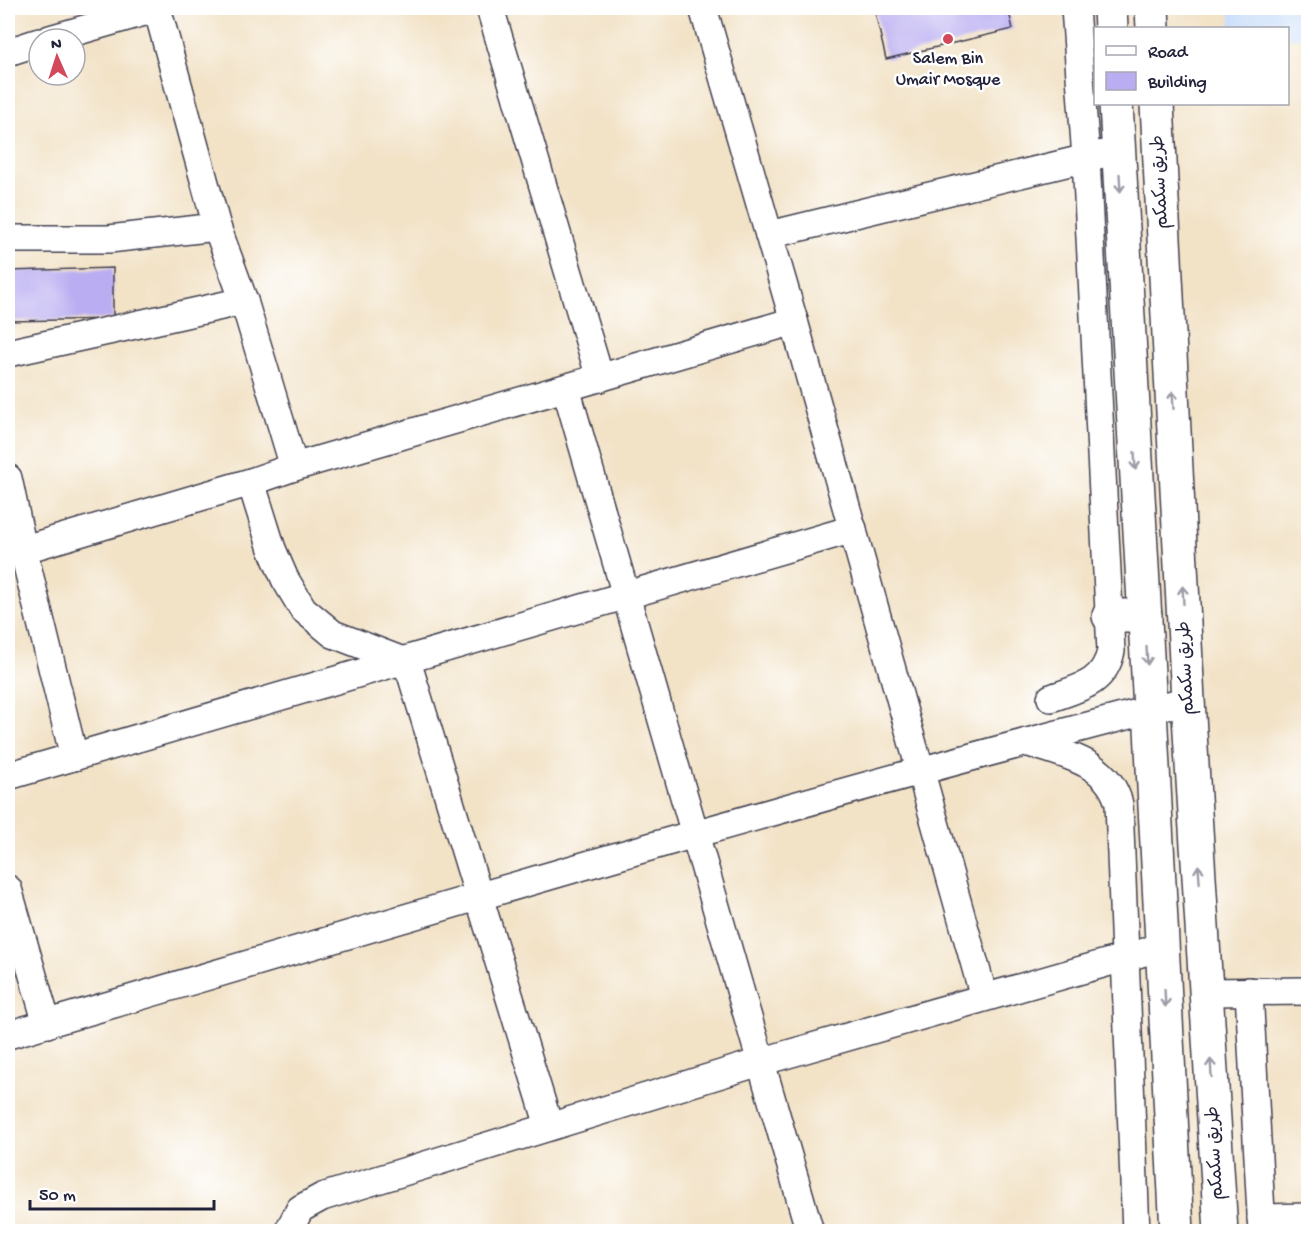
<svg xmlns="http://www.w3.org/2000/svg" width="1316" height="1239" font-family="'Gochi Hand','Playpen Sans Arabic',sans-serif">
	<style>
		.built { fill: #c8ddf9 }
		.building { fill: #baadf1 }
		.lines { fill: none; stroke-linecap: round; stroke-linejoin: round }
		.minor-casing { stroke: #413f50; stroke-width: 30 }
		.major-casing { stroke: #413f50; stroke-width: 36 }
		.minor { stroke: #fff; stroke-width: 27 }
		.major { stroke: #fff; stroke-width: 33 }
		.oneway { stroke: #9c9ca7 }
		.poi-dot { fill: #d1495b; stroke: #fff; stroke-width: 2 }
		.labels { text-anchor: middle; dominant-baseline: central; stroke-width: 5; stroke-linejoin: round; paint-order: stroke }
		.poi-label { font-size: 18px; fill: #22223b; stroke: #fff }
		.street-label { font-size: 18px; fill: #22223b; stroke: #fff }
	</style>
	<rect width="100%" height="100%" fill="#fff"/>
	<filter id="ink" filterUnits="userSpaceOnUse"><feTurbulence type="fractalNoise" baseFrequency=".0167" numOctaves="2"/><feDisplacementMap in="SourceGraphic" scale="12" xChannelSelector="R" yChannelSelector="G"/><feConvolveMatrix kernelMatrix="1 2 1 2 8 2 1 2 1" color-interpolation-filters="sRGB"/></filter>
	<filter id="wash" filterUnits="userSpaceOnUse"><feTurbulence type="fractalNoise" baseFrequency=".008" numOctaves="4" result="noise"/><feDisplacementMap in="SourceGraphic" scale="24" xChannelSelector="R" yChannelSelector="G"/><feGaussianBlur stdDeviation="1.35" result="paint"/><feColorMatrix in="noise" values="0 0 0 0 0 0 0 0 0 0 0 0 0 0 0 0 0 1.4 0 .05"/><feComposite in="paint" operator="in"/></filter>
	<g filter="url(#wash)">
		<rect width="100%" height="100%" fill="#f2e2c6"/>
		<polygon class="built" points="1230,8 1308,8 1308,37 1288,38 1288,28 1231,28"/>
		<g id="blocks">
			<g class="building">
				<polygon points="874,8 1008,8 1013,29 886,59"/>
				<polygon points="113,268 113,319 8,321 8,271"/>
			</g>
		</g>
	</g>
	<g filter="url(#ink)">
		<use href="#blocks" fill-opacity="0" stroke="#413f50" stroke-width="1.5"/>
		<g class="lines">
			<defs>
				<g id="minor">
					<polyline points="157,8 217,227 244,301 294,467"/>
					<polyline points="490,8 600,378"/>
					<polyline points="703,8 794,321 984,997"/>
					<polyline points="50,39 158,8"/>
					<polyline points="8,52 39,42"/>
					<polyline points="769,235 1103,154"/>
					<polyline points="8,239 109,239 217,227"/>
					<polyline points="8,353 244,301"/>
					<polyline points="566,388 810,1232"/>
					<polyline points="8,478 23,549 74,757"/>
					<polyline points="251,482 272,549 285,579 303,609 333,634 403,661 411,674 549,1126"/>
					<polyline points="8,554 251,482 294,467 794,321"/>
					<path d="M1051 698C1079 688 1104 684 1111 651L1086 158 1075 8"/>
					<path d="M1027 742C1064 755 1108 761 1119 804L1136 1232"/>
					<polyline points="8,776 853,529"/>
					<polyline points="8,889 47,1024"/>
					<polyline points="1249,991 1262,1232"/>
					<polyline points="1206,992 1308,991"/>
					<path d="M8 1035C400 920 792 801 1188 700"/>
					<polyline points="1261,1218 1308,1217"/>
					<polyline points="288,1232 300,1209 322,1197 760,1062 1162,947"/>
				</g>
				<g id="major">
					<polyline points="1110,8 1111,28"/>
					<polyline points="1152,8 1153,28"/>
					<polyline points="1116,104 1150,709 1177,1232"/>
					<polyline points="1157,104 1188,700 1221,1232"/>
					<polyline points="1109,616 1145,616"/>
				</g>
			</defs>
			<use href="#minor" class="minor-casing"/>
			<use href="#major" class="major-casing"/>
			<use href="#minor" class="minor"/>
			<use href="#major" class="major"/>
		</g>
		<defs><path id="oneway-shaft" d="M-6 0H5M1.5-3L5.5 0L1.5 3" fill="none" stroke-width="1.6" stroke-linecap="round" stroke-linejoin="round" transform="scale(1.5)"/></defs>
		<g class="oneway">
			<use href="#oneway-shaft" transform="translate(1120 183) rotate(87)"/>
			<use href="#oneway-shaft" transform="translate(1173 400) rotate(-93)"/>
			<use href="#oneway-shaft" transform="translate(1135 461) rotate(87)"/>
			<use href="#oneway-shaft" transform="translate(1183 595) rotate(-93)"/>
			<use href="#oneway-shaft" transform="translate(1147 656) rotate(87)"/>
			<use href="#oneway-shaft" transform="translate(1199 874) rotate(-94)"/>
			<use href="#oneway-shaft" transform="translate(1165 998) rotate(87)"/>
			<use href="#oneway-shaft" transform="translate(1211 1068) rotate(-93)"/>
		</g>
	</g>
	<circle class="poi-dot" cx="948" cy="39" r="6"/>
	<g class="labels">
		<g class="poi-label">
			<text x="948" y="59">Salem Bin<tspan x="948" dy="21">Umair Mosque</tspan></text>
		</g>
		<g class="street-label">
			<text transform="translate(1161 182) rotate(-93)">طريق سكمكم</text>
			<text transform="translate(1187 668) rotate(-93)">طريق سكمكم</text>
			<text transform="translate(1216 1153) rotate(-93)">طريق سكمكم</text>
		</g>
	</g>
	<rect width="1316" height="1239" fill="none" stroke="#fff" stroke-width="30"/>
	<rect x="1094" y="27" width="195" height="78" fill="#ffffff" stroke="#a7a7b1" stroke-width="1.5"/>
	<rect x="1106" y="46" width="30" height="9" fill="#ffffff" stroke="#a7a7b1" stroke-width="1.5"/>
	<text x="1148" y="57" font-size="18" fill="#22223b">Road</text>
	<rect x="1106" y="72" width="30" height="18" fill="#baadf1" stroke="#a7a7b1" stroke-width="1.5"/>
	<text x="1148" y="87" font-size="18" fill="#22223b">Building</text>
	<g transform="translate(57 57) rotate(357)"><circle r="28" fill="#ffffff" stroke="#a7a7b1" stroke-width="1.5"/>
	<path d="M0-4.5L10 22L0 15L-10 22Z" fill="#d1495b"/>
	<text y="-9" font-size="16" font-weight="bold" text-anchor="middle" fill="#22223b">N</text>
	</g>
	<path d="M30 1200v9h184v-9" fill="none" stroke="#22223b" stroke-width="3"/>
	<text x="39" y="1200" font-size="18" fill="#22223b" stroke="#ffffff" stroke-width="4.5" paint-order="stroke">50 m</text>
</svg>
